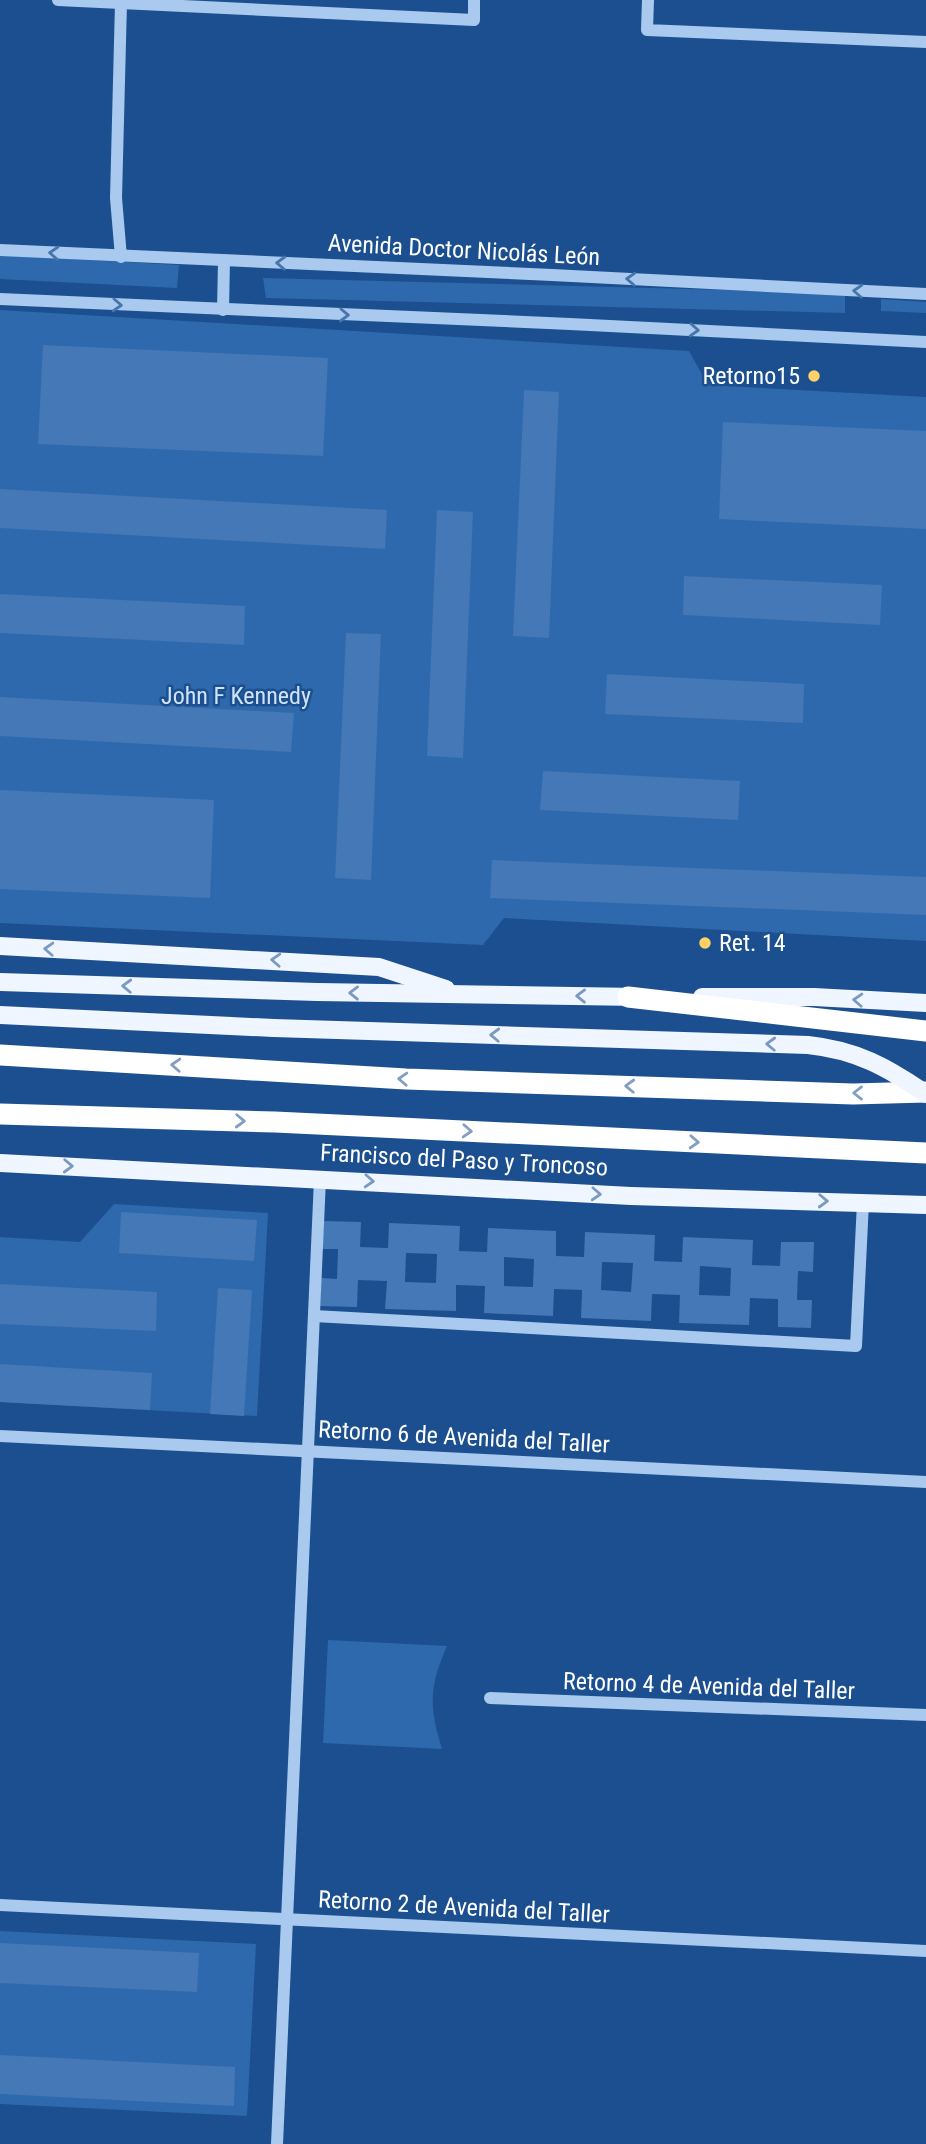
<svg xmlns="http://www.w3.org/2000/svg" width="926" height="2144" font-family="'Roboto Condensed',sans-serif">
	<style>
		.green { fill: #2e69ad }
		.building { fill: #4478b7; fill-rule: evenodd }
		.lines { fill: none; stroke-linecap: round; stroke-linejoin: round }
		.minor { stroke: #a9c9ee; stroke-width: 12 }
		.major { stroke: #f0f6ff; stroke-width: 18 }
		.highway { stroke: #fff; stroke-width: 21 }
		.major-bridge { stroke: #f0f6ff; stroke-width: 18 }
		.oneway { stroke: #4674ac }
		.oneway2 { stroke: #7b9ac1 }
		.oneway3 { stroke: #829ec1 }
		.poi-dot { fill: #ffd166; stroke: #1b4f8f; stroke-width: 2.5 }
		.labels { text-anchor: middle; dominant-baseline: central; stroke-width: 5; stroke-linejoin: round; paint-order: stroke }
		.street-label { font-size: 24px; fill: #fff; stroke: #1b4f8f }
		.poi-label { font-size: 24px; fill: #fff; stroke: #1b4f8f; text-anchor: end }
		.park-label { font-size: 24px; fill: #cfe3fa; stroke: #1b4f8f }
	</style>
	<rect width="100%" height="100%" fill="#1b4f8f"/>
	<g class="green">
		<polygon points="0,255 179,265 177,288 0,279"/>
		<polygon points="263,278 845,293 845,313 266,298"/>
		<polygon points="881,299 926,302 926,313 881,311"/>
		<polygon points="0,310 689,351 708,385 926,397 926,941 504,918 483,945 0,923"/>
		<polygon points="114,1204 268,1213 257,1416 0,1402 0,1237 80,1242"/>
		<path d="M328 1640 447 1646C429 1687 429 1706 442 1749L323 1743Z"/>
		<polygon points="0,1931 256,1944 247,2116 0,2104"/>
	</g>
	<g class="building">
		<polygon points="43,345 328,358 323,456 38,444"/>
		<polygon points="524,390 559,392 549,638 513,636"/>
		<polygon points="723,422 926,431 926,529 719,519"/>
		<polygon points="0,489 387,510 385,549 0,528"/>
		<polygon points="437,510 473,512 463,758 427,756"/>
		<polygon points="684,576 882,585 880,625 683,615"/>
		<polygon points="0,594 245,606 244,645 0,633"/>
		<polygon points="346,633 381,634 371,880 335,878"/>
		<polygon points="607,674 804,684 803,723 605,714"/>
		<polygon points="0,697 294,713 291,752 0,736"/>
		<polygon points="543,771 740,781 738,820 540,810"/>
		<polygon points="0,790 214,800 210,898 0,889"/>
		<polygon points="492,860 926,877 926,915 490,898"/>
		<polygon points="121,1212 257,1220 254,1261 119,1253"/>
		<path d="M324 1221 361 1222 360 1247 388 1248 389 1223 460 1226 459 1251 487 1252 488 1228 556 1231V1256L584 1257 585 1232 655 1235 654 1261 682 1262 683 1237 753 1240 752 1265 780 1266 781 1242H814L813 1272 798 1271 797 1300H812L811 1328 778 1327V1299L750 1298 749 1325 679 1323 680 1295 652 1294 651 1321 581 1318 582 1290 554 1289 553 1316 484 1313 485 1286 456 1285V1311L385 1309 387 1281 358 1280 357 1307 320 1306 321 1278 337 1279 338 1249H322ZM406 1253 437 1254 436 1283 405 1282ZM504 1257 534 1259 533 1287 504 1286ZM602 1262 633 1263 631 1292 601 1290ZM700 1266 731 1268 730 1296 699 1295Z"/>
		<polygon points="0,1284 157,1292 156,1331 0,1324"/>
		<polygon points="218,1288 252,1290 244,1416 210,1414"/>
		<polygon points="0,1364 152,1373 150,1410 0,1402"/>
		<polygon points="0,1943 199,1953 197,1992 0,1983"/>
		<polygon points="0,2055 235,2067 234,2106 0,2094"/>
	</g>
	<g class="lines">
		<g class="minor">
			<polyline points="58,0 474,20 474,0"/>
			<polyline points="648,0 647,30 926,42"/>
			<polyline points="121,3 116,198 121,257"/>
			<polyline points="0,250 552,275 926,294"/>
			<polyline points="0,299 570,324 926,342"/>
			<polyline points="223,310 224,261"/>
			<polyline points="314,1316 856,1346 863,1202"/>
			<polyline points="0,1436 926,1482"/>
			<polyline points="490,1698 926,1715"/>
			<polyline points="0,1905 926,1951"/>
			<polyline points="277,2144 320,1179"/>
		</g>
		<g class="major">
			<polyline points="0,946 379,967 446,989"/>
			<polyline points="0,982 317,992 639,997"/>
			<polyline points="702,997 814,997 926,1003"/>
			<polyline points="0,1015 274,1028"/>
			<polyline points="0,1163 631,1196 926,1205"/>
		</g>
		<g class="highway">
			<polyline points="628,997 926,1031"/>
			<polyline points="0,1055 406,1079 853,1094 926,1092"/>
			<polyline points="0,1114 275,1122 926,1153"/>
		</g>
		<path class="major-bridge" d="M274 1028 808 1045C856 1050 887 1067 926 1094"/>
	</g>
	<defs><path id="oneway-chevron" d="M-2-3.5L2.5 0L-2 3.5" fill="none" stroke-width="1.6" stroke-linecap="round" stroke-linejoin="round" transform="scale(1.75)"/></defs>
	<g class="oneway">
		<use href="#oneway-chevron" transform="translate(54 253) rotate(-177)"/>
		<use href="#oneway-chevron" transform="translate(281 263) rotate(-178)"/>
		<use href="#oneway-chevron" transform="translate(631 279) rotate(-177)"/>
		<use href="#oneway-chevron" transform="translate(858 291) rotate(-177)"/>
		<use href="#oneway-chevron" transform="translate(117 305) rotate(3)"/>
		<use href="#oneway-chevron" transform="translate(344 315) rotate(2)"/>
		<use href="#oneway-chevron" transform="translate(694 330) rotate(3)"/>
	</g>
	<g class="oneway2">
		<use href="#oneway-chevron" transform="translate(49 949) rotate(-177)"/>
		<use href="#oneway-chevron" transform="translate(276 960) rotate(-177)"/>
		<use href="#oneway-chevron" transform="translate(127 986) rotate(-178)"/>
		<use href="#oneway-chevron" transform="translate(354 993) rotate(-179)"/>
		<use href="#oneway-chevron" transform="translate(581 996) rotate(-179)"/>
		<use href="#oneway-chevron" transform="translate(858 1000) rotate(-177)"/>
		<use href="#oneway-chevron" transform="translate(495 1035) rotate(-178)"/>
		<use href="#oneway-chevron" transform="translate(771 1044) rotate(-178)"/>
		<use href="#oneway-chevron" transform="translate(68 1166) rotate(2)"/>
		<use href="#oneway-chevron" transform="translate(369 1181) rotate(3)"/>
		<use href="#oneway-chevron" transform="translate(596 1194) rotate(3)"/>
		<use href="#oneway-chevron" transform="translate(823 1201) rotate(2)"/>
	</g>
	<g class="oneway3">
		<use href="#oneway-chevron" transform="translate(176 1065) rotate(-177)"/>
		<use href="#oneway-chevron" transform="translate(403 1079) rotate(-177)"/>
		<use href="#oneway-chevron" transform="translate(630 1086) rotate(-178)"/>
		<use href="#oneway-chevron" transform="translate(858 1093) rotate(180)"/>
		<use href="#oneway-chevron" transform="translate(240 1121) rotate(2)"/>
		<use href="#oneway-chevron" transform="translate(467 1131) rotate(3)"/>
		<use href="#oneway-chevron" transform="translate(694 1142) rotate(3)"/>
	</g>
	<g class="poi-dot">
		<circle cx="814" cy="376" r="7"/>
		<circle cx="705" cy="943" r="7"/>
	</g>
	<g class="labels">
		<g class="street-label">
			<text transform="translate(464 250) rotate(3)">Avenida Doctor Nicolás León</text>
			<text transform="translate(464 1160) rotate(3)">Francisco del Paso y Troncoso</text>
			<text transform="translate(464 1437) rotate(3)">Retorno 6 de Avenida del Taller</text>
			<text transform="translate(709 1686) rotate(2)">Retorno 4 de Avenida del Taller</text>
			<text transform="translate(464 1907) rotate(3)">Retorno 2 de Avenida del Taller</text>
		</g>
		<g class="poi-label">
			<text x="800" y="376">Retorno15</text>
			<text x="719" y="943" text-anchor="start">Ret. 14</text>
		</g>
		<g class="park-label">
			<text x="236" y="696">John F Kennedy</text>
		</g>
	</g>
</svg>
